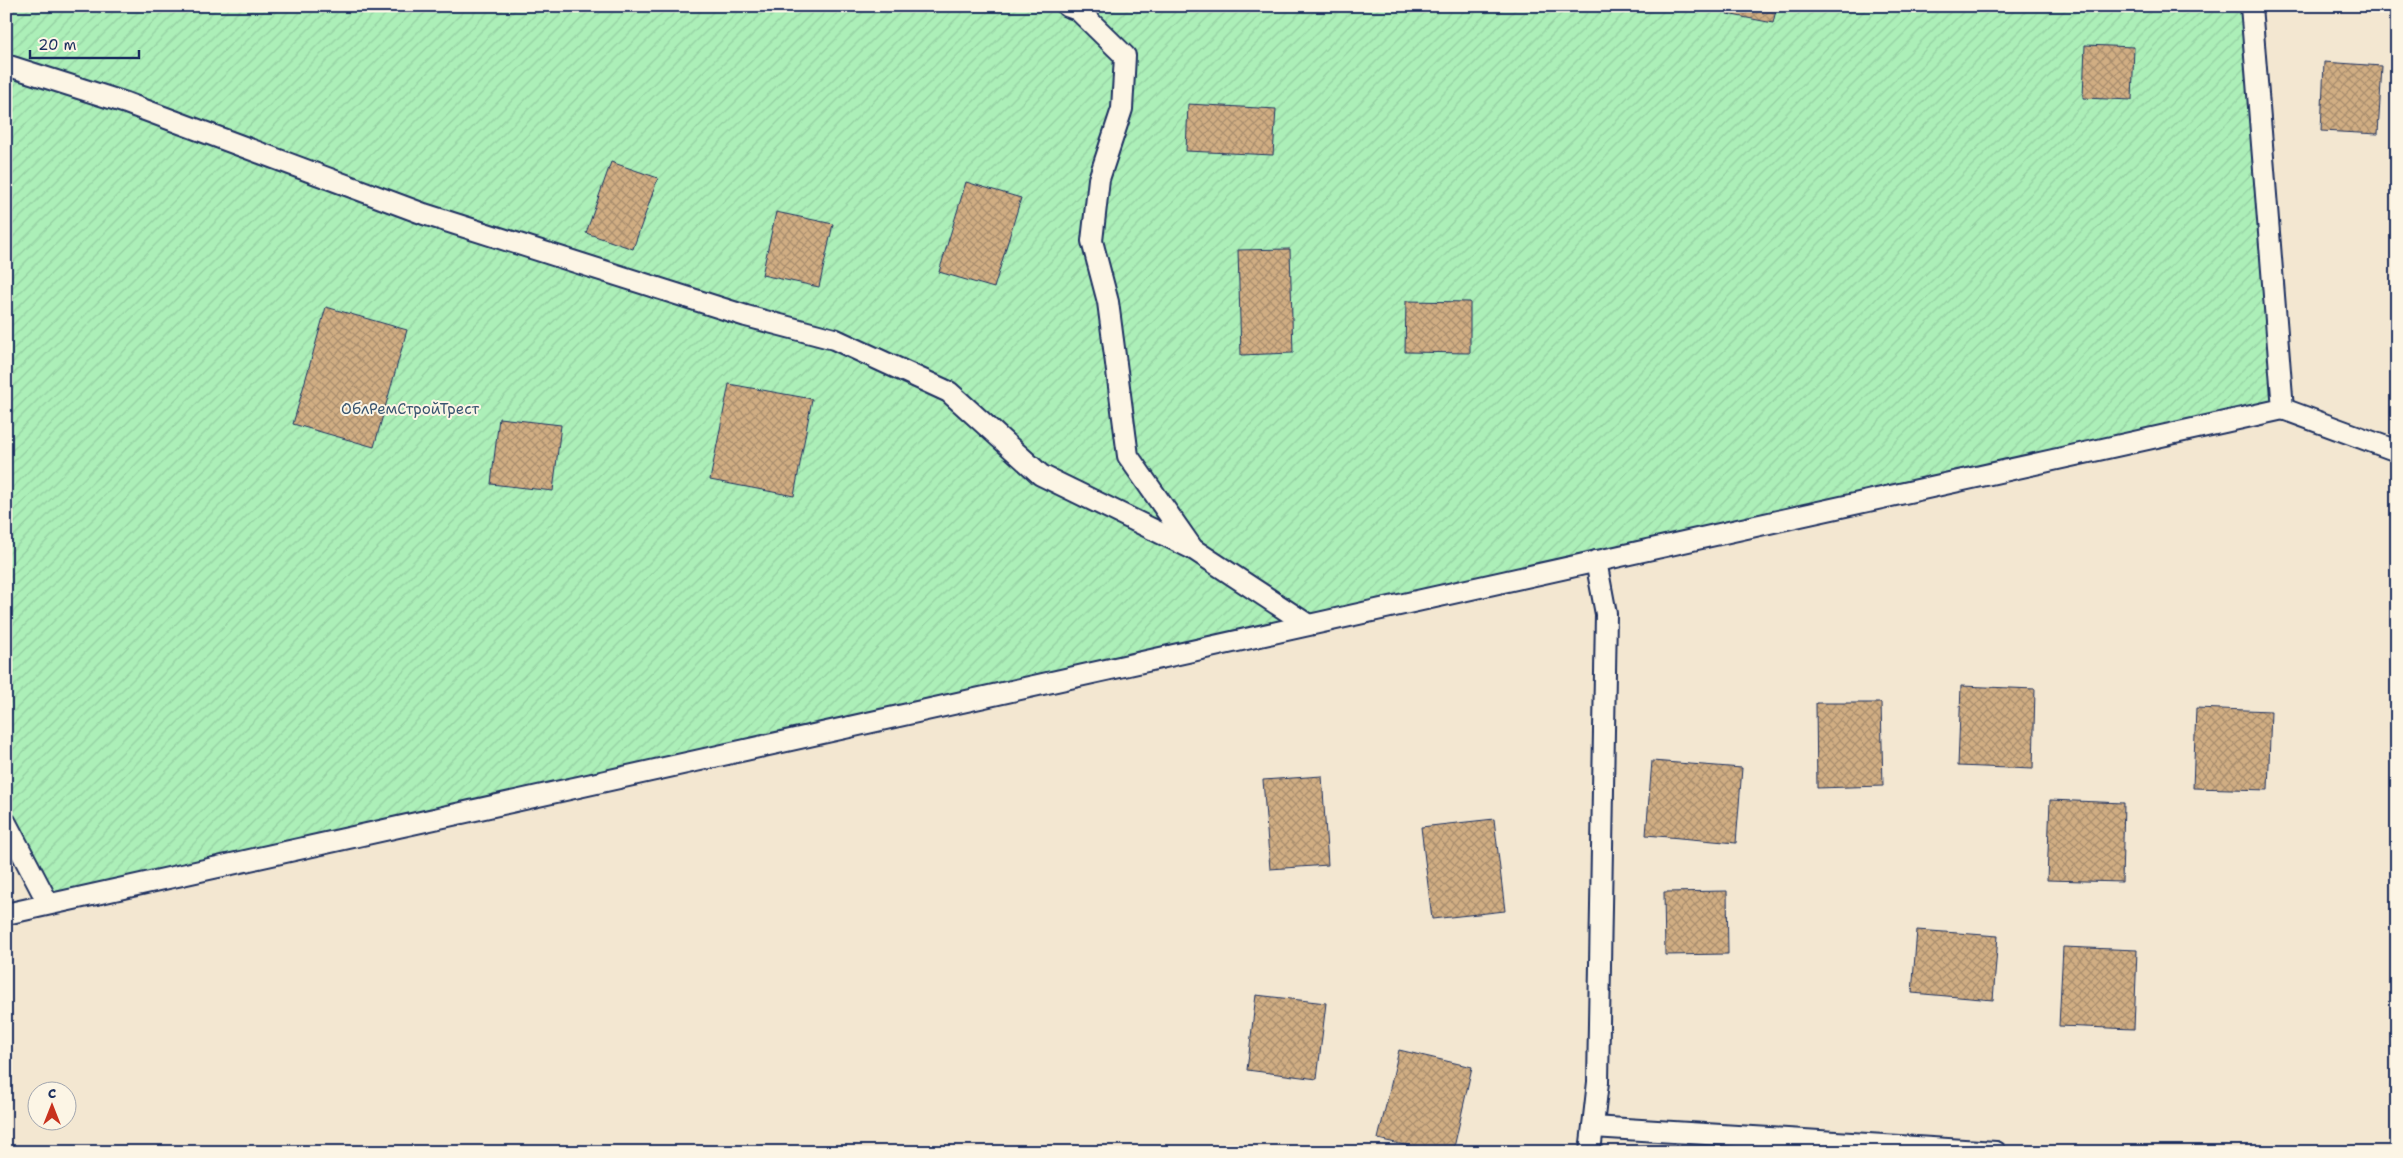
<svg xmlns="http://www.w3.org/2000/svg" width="2403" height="1158" font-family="'Shantell Sans',sans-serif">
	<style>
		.garden { fill: url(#garden-furrows); stroke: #648f8b }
		.building { fill: url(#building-cross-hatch); stroke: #1b2f5e }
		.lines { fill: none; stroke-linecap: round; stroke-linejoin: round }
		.lane-casing { stroke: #1b2f5e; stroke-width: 24 }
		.lane { stroke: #fcf5e5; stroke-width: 20 }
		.labels { text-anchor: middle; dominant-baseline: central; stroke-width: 4; stroke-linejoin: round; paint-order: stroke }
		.park-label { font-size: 15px; fill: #385570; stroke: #fcf5e5 }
	</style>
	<defs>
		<pattern id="garden-furrows" width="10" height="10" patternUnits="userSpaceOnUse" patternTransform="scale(1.25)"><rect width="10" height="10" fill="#acefb8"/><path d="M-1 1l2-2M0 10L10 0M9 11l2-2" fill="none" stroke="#93cda1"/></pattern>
		<pattern id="building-cross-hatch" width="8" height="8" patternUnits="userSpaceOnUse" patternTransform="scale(1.25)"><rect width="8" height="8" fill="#d1ae83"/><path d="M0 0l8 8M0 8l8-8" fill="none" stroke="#a98e6e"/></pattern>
	</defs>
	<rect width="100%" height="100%" fill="#f3e7d1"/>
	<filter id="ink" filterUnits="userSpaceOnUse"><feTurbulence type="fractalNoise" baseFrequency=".02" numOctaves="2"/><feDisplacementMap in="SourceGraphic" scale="10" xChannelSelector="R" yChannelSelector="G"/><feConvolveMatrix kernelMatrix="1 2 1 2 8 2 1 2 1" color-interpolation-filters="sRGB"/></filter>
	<g filter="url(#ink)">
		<polygon class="garden" points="6,6 2252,6 2283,409 48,903 6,802"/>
		<g class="building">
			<polygon points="1729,6 1777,6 1773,23 1727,14"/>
			<polygon points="2085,45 2134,47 2132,100 2083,98"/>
			<polygon points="2324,62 2382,66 2378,134 2321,131"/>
			<polygon points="1188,104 1276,109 1273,155 1186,151"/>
			<polygon points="611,162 658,178 633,249 586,233"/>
			<polygon points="966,182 1021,198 994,288 939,272"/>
			<polygon points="776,212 833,224 819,287 762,275"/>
			<polygon points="1290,249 1293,353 1241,355 1238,250"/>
			<polygon points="1406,301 1470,302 1470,353 1405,352"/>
			<polygon points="326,307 407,330 374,447 293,424"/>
			<polygon points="729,384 812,399 794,496 710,480"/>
			<polygon points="499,418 561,425 553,491 491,484"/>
			<polygon points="1961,686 2035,689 2033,769 1958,766"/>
			<polygon points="1816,703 1881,703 1883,786 1817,788"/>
			<polygon points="2196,708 2271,711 2268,790 2193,788"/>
			<polygon points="1652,761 1742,768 1736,843 1646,835"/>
			<polygon points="1322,776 1328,865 1270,869 1263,780"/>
			<polygon points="2050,800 2124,803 2122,882 2047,880"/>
			<polygon points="1494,819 1505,911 1432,919 1421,827"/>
			<polygon points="1727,891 1728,954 1665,955 1664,892"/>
			<polygon points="1917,930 1998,936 1993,1000 1912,993"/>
			<polygon points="2063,947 2137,950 2134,1029 2059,1026"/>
			<polygon points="1256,995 1326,1003 1317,1079 1247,1070"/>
			<polygon points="1399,1050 1472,1067 1453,1152 1435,1152 1378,1139"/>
		</g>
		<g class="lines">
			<defs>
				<g id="lane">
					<polyline points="1067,6 1078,10 1125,56 1122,109 1099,179 1092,241 1108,302 1128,456 1193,549 1307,624"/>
					<polyline points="6,65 126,103 424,214 746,316 834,339 949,392 1041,475 1193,549"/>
					<polyline points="2283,409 2397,451"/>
					<polyline points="6,823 48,903"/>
					<polyline points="6,914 2283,409 2251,6"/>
					<polyline points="1593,1127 1996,1152"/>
					<polyline points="1590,1152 1598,1082 1606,614 1596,561"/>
				</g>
			</defs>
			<use href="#lane" class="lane-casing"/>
			<use href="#lane" class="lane"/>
		</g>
	</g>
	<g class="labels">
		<g class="park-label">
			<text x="410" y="409">ОблРемСтройТрест</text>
		</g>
	</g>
	<rect width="2403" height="1158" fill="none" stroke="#fcf5e5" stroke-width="25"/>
	<rect x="12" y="12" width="2378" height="1133" fill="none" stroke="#1b2f5e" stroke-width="2" filter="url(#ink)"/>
	<g transform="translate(52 1106)"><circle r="24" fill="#fcf5e5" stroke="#a2a6af"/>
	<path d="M0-4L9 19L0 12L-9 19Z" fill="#c8321e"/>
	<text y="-8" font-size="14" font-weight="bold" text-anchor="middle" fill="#1b2f5e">С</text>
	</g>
	<path d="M30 50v8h109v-8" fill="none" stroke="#1b2f5e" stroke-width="2.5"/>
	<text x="38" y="50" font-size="15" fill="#1b2f5e" stroke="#fcf5e5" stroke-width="4" paint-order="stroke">20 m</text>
</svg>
